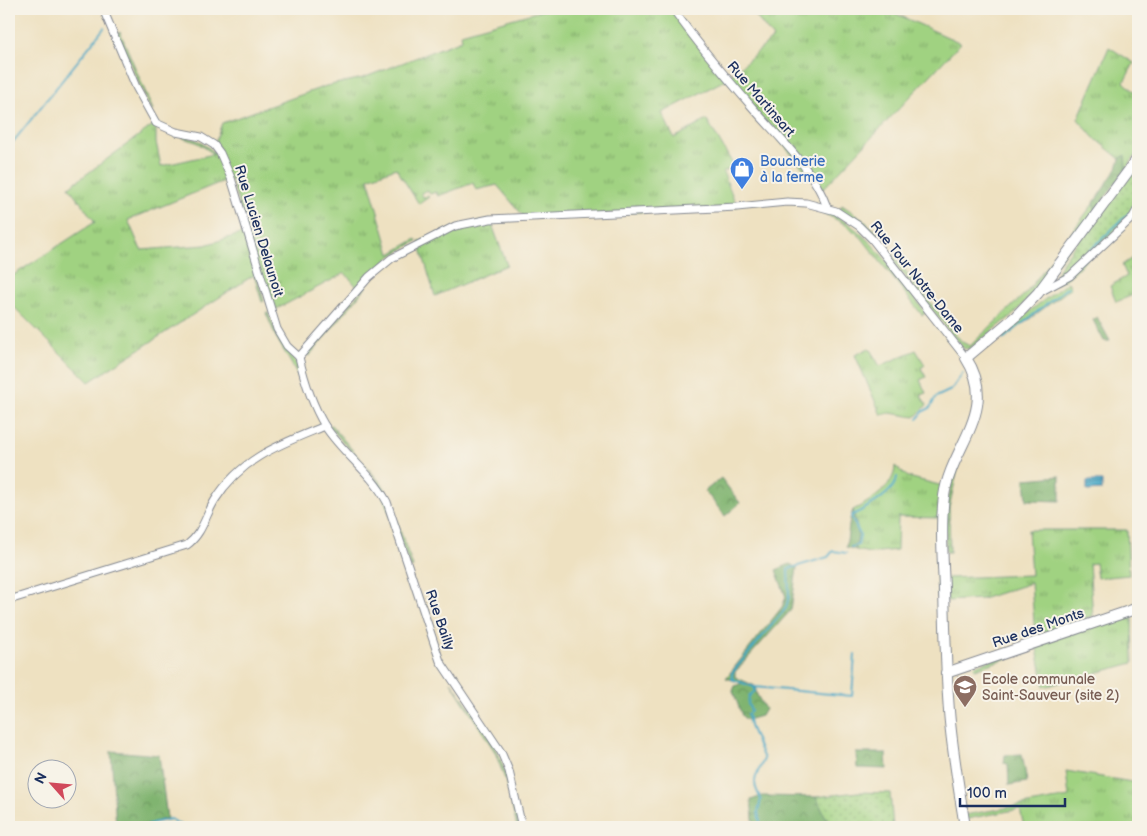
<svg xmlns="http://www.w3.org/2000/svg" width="1147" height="836" font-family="'Balsamiq Sans',sans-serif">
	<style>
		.grass { fill: url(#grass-tufts); stroke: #5e8070; fill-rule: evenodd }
		.forest { fill: url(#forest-crowns); stroke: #4e7266 }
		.garden { fill: url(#garden-dots); stroke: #5e8070 }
		.water { fill: url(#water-rules); stroke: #316b92 }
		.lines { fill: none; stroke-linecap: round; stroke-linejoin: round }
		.stream { stroke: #47a7c6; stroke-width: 2 }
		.street-casing { stroke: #848890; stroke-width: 9 }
		.secondary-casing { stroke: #848890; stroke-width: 12 }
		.street { stroke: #fff; stroke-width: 7 }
		.secondary { stroke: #fff; stroke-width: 10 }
		.labels { text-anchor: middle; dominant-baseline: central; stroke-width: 4; stroke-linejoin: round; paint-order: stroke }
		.street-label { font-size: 14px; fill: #1b2f5e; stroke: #f7f3e8 }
		.shop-label { font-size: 14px; fill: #366cbe; stroke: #f7f3e8; text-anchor: start }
		.education-label { font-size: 14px; fill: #785e54; stroke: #f7f3e8; text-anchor: start }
	</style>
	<defs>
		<pattern id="grass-tufts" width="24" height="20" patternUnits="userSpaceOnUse" patternTransform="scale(1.25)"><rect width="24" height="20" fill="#a0d281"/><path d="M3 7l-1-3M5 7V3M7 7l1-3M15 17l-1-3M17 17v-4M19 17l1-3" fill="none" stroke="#82ab6d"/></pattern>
		<pattern id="forest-crowns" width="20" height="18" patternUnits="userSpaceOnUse" patternTransform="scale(1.25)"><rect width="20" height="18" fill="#80b46f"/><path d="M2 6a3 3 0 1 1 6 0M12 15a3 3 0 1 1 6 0" fill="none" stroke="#68935e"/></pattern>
		<pattern id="garden-dots" width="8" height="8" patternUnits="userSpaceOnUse" patternTransform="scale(1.25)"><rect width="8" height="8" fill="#a0d281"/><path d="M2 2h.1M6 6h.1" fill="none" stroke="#82ab6d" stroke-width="1.8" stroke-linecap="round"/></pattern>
		<pattern id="water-rules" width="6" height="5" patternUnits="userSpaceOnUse" patternTransform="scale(1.25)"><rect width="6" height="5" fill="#47a7c6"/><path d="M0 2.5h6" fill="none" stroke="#3a88a4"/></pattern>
	</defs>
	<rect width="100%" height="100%" fill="#f7f3e8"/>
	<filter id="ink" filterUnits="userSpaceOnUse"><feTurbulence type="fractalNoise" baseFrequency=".02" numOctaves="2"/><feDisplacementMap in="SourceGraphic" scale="10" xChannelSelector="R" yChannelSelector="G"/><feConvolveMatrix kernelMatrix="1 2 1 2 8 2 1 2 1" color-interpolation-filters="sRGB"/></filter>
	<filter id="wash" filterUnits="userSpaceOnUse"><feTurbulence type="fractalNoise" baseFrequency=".0096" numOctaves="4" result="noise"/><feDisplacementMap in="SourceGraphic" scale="20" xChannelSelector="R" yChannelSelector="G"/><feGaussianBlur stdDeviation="1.12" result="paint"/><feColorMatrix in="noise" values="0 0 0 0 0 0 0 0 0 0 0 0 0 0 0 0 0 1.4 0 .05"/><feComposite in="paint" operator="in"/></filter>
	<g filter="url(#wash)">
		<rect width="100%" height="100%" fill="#eee1c1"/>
		<g class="grass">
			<path d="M547 9H673L727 79 773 38 750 9H885L961 43 822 190 727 79 662 113 674 138 707 120 734 166 723 172 737 207 525 218 497 185 476 190 473 183 438 196 436 192 430 194 427 190 421 193 423 197 428 196 429 197 419 204 396 168 368 178 390 254 416 239 417 241 391 256 359 289 345 273 271 312 258 272 256 274 264 301 262 302 254 275 89 382 9 302V278L95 222 69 187 156 123V142L161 166 214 154 196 142 183 138 184 136 197 140 216 153 214 145 222 123 326 86 363 78 462 40 461 33ZM231 178 247 232 205 245 141 250 128 220Z"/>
			<polygon points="120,32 153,110 151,110 117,34"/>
			<polygon points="1109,47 1134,63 1124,82 1138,95 1138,152 1126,169 1124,156 1120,159 1093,137 1078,119"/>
			<polygon points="1093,204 1096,210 1045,280 1013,315 969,349 963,348 877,241 880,239 962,342 970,346 1027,292"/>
			<polygon points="842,205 861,218 879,234 875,237 857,220 839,210"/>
			<path d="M824 210C870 229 896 275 926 313L922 315 861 237 843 223 821 212Z"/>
			<polygon points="490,219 507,265 435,296 419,242 439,233"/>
			<polygon points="1138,254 1138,293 1116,302 1110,286 1127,276 1122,265"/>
			<polygon points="1068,282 1071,288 1004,338 999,334"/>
			<polygon points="366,285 367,286 309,356 307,354"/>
			<polygon points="266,313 268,313 278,336 296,362 302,376 299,377 276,337"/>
			<polygon points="869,348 880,366 916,350 925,365 921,368 926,377 920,380 926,393 921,396 927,405 915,417 890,413 881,415 855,355"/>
			<polygon points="331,425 385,488 413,567 411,568 376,479 329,426"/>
			<path d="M895 466 908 477 943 486 939 518 898 517 897 550 870 553 856 550 858 533 853 510C869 502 895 487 895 466Z"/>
			<polygon points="955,467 958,468 949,508 950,552 946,552 945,514"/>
			<polygon points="1028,530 1127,530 1129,575 1097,578 1095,563 1089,564 1093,616 1035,635 1031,583 982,599 947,601 947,578 1031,575"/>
			<polygon points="940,556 942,624 939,624 936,557"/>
			<polygon points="1132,613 1133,663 1044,687 1037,648 975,669 974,666"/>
			<path d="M451 682C467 704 483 725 496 750 508 774 513 801 519 827H517L506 782 495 752Z"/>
			<polygon points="1066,771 1138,783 1138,827 1024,827 1020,809 966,819 965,815 1069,797"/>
		</g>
		<g class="forest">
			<polygon points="1125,155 1126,169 1096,210 1093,204 1117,168 1120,159"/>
			<polygon points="1097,317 1110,341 1104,341 1093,320"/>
			<polygon points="1060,476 1060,501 1027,500 1025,479"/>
			<polygon points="721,478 740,503 725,516 705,491"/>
			<polygon points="853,510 858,533 856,550 846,547 850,519"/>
			<polygon points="790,564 797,568 791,610 735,672 735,677 755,686 757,695 765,709 761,716 747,720 742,716 733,691 735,686 742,683 726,678 782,607 786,597 776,570"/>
			<polygon points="111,751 159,755 167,818 141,827 116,827"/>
			<polygon points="856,753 886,753 887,769 857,768"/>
			<polygon points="1022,754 1027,782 1009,785 1008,764 1004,763 1005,755"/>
			<polygon points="762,796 816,797 827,820 824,827 754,827 751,800"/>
		</g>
		<g class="garden">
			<polygon points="1134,165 1138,174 1138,208 1070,276 1049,289 1061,264"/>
			<polygon points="858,792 890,793 893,827 824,827 827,820 816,797"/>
		</g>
		<polygon class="water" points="1087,481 1102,481 1102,490 1087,491"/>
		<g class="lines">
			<g class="stream">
				<polyline points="9,147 104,28"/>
				<polyline points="1075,265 1129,213"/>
				<polyline points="1003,339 1068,287"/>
				<polyline points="918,418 924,411 930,408 936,397 951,390 963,373"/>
				<path d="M851 547 858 545 860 535 851 516C864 509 895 494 897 477"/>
				<polyline points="754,687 852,696 855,654"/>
				<polyline points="146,827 152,823 171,819 184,827"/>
				<path d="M761 827 758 812 761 799C750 780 756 777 764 759L750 726 748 714 751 711 748 704 749 696 755 691 754 687 732 679V673L786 608 789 596 788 569 828 557 833 551 846 553"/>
			</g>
		</g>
	</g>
	<g filter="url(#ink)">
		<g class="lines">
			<defs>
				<g id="street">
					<polyline points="103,9 136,87 156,123 176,132 201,137 214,145 220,153 231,178 277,329 287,346 299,357"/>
					<path d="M673 9C697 43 724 75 752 107 779 138 813 168 827 207"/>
					<polyline points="1134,165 1138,174"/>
					<polyline points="1038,293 1070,276 1133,217 1138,208"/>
					<polyline points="299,357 369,277 392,258 455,226 490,219 737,207 787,202 806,203 836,211 859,226 872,239 966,358"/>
					<path d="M299 357C304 379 313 406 325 426 343 454 371 472 387 502L440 661 501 752 509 771 522 827"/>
					<path d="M9 600 187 545C203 533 205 516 215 500 242 457 281 444 325 426"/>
				</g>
				<g id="secondary">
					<polyline points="946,673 1138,608"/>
					<path d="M965 827C959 789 952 750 949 711 946 671 945 631 944 590 943 559 940 527 944 496 951 446 1000 410 966 358L1016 316 1038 293 1138 158"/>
				</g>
			</defs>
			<use href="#street" class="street-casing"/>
			<use href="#secondary" class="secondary-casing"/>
			<use href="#street" class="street"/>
			<use href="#secondary" class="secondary"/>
		</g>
	</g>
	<defs>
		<symbol id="shop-pin" viewBox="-11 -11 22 30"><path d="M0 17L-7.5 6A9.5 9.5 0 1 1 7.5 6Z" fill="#3f7fe0" stroke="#f7f3e8"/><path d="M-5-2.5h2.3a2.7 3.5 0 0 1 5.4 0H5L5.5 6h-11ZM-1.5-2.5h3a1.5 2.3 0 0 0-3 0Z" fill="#fff"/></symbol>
		<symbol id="school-pin" viewBox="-11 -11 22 30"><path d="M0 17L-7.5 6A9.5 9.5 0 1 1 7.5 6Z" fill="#8d6e63" stroke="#f7f3e8"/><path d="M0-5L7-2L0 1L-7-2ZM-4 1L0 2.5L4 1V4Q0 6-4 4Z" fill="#fff"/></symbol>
	</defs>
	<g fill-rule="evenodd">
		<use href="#shop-pin" x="728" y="155" width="28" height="38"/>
		<use href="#school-pin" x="951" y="673" width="28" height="38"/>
	</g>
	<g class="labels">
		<g class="street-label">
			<text transform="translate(761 99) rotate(49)">Rue Martinsart</text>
			<text transform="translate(259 231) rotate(73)">Rue Lucien Delaunoit</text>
			<text transform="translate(917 277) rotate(51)">Rue Tour Notre-Dame</text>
			<text transform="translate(440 620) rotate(71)">Rue Bailly</text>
			<text transform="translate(1038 628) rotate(-19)">Rue des Monts</text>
		</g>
		<g class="shop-label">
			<text x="760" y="161">Boucherie<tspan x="760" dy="16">à la ferme</tspan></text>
		</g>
		<g class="education-label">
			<text x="982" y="679">Ecole communale<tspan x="982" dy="16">Saint-Sauveur (site 2)</tspan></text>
		</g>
	</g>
	<rect width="1147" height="836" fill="none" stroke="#f7f3e8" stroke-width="30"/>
	<g transform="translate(52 784) rotate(297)"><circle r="24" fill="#f7f3e8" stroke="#9fa5b1"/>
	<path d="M0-4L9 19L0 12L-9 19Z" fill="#d1495b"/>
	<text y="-8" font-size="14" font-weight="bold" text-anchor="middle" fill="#1b2f5e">N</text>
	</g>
	<path d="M960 798v8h105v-8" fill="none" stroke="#1b2f5e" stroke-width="2.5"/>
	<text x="967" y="798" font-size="15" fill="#1b2f5e" stroke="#f7f3e8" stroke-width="4" paint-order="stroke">100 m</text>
</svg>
